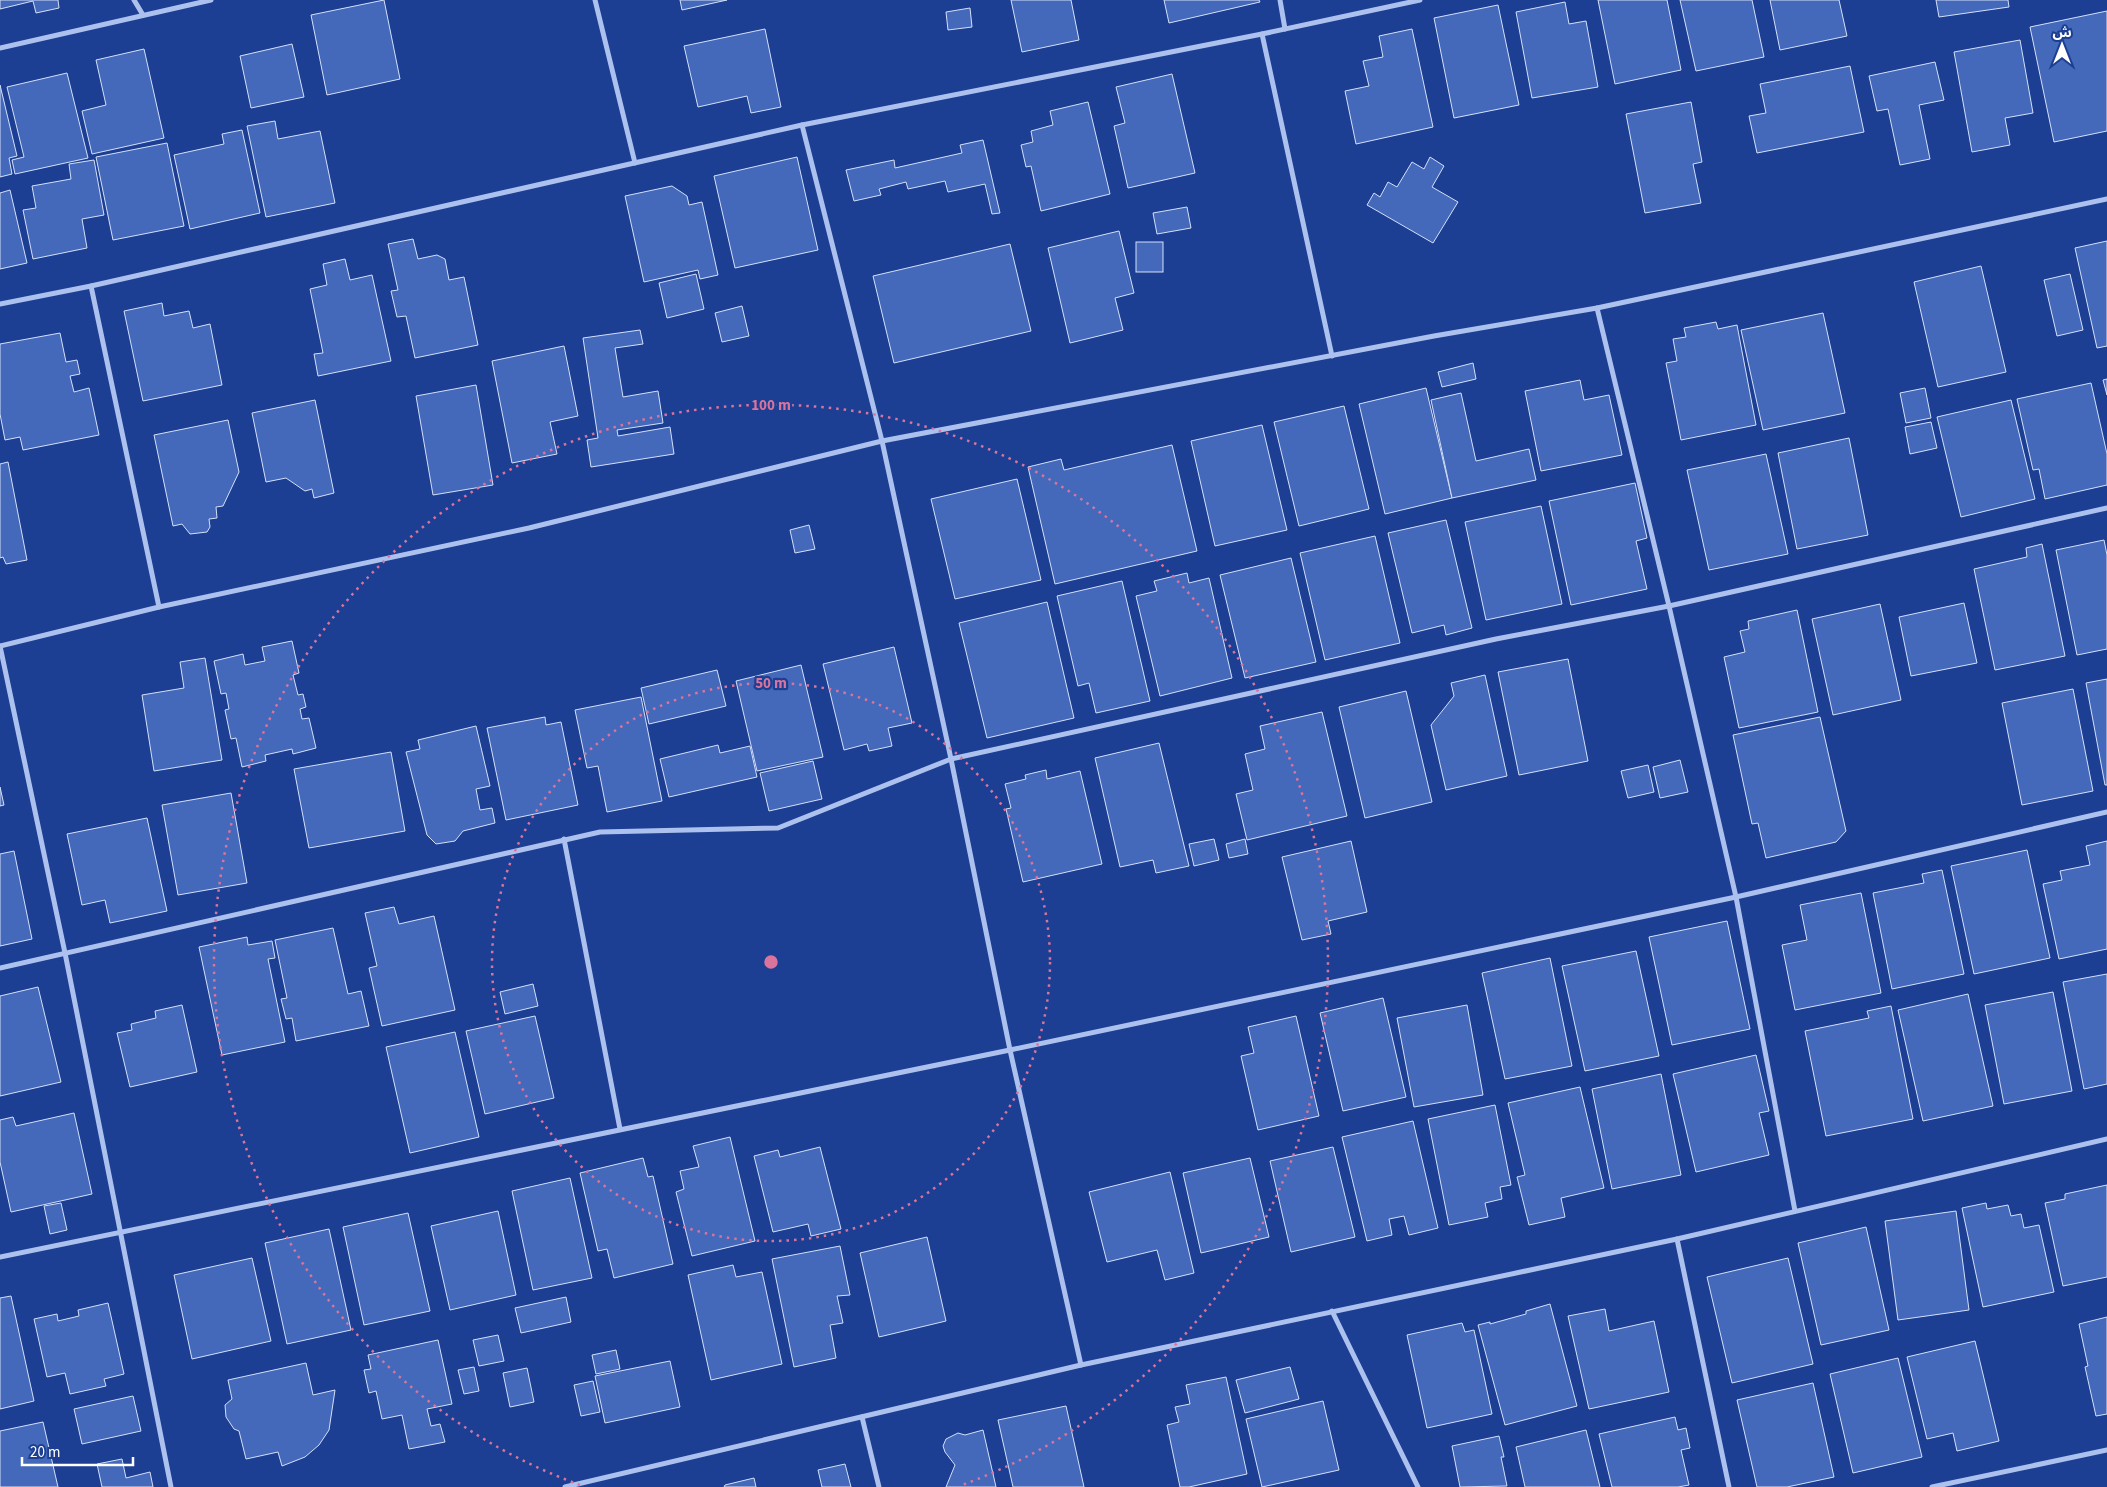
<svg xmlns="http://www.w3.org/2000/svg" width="2107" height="1487" font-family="'Source Sans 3','Noto Sans Arabic',sans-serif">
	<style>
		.building { fill: #4468ba; stroke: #d4e0fa }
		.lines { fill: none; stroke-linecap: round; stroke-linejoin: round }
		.street { stroke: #adc1ef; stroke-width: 5 }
		.ring { fill: none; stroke: #da749d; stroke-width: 2.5; stroke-dasharray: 2.5 5 }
		.centre { fill: #da749d; stroke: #1c3f93; stroke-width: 2.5 }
		.ring-label { font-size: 15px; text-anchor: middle; font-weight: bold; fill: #da749d; stroke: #1c3f93; stroke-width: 4.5; stroke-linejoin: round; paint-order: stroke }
	</style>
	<rect width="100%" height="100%" fill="#1c3f93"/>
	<g class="building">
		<polygon points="0,0 58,0 59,8 36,13 33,1 0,9"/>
		<polygon points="384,0 400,79 327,95 311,15"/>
		<polygon points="680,0 727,0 682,10"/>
		<polygon points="1011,0 1071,0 1079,40 1022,52"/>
		<polygon points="1164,0 1259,0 1260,2 1169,23"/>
		<polygon points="1598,0 1667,0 1681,70 1615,84"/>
		<polygon points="1680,0 1752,0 1764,57 1696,71"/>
		<polygon points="1770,0 1839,0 1847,36 1780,50"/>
		<polygon points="1936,0 2008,0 2009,7 1939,17"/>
		<polygon points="1565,2 1569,24 1586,21 1598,87 1532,98 1516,12"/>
		<polygon points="1498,5 1519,105 1454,118 1434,18"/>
		<polygon points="970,8 972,27 948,30 946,12"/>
		<polygon points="2107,11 2107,131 2054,142 2030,27"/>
		<polygon points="765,29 781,107 751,113 747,96 698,107 684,46"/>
		<polygon points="1412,29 1433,127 1356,144 1345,91 1369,86 1363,61 1383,57 1379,36"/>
		<polygon points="2020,40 2033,113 2005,118 2010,145 1972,152 1954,52"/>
		<polygon points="292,44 304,97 251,108 240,56"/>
		<polygon points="144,49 164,138 92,154 82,111 106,105 96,60"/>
		<polygon points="1935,62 1944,100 1919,105 1930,159 1900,165 1888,109 1877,111 1869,76"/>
		<polygon points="1850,66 1864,132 1757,153 1749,116 1766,113 1760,84"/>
		<polygon points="67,73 88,158 15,174 12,160 24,157 7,87"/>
		<polygon points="1172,74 1195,173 1128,188 1114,126 1125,123 1116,87"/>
		<polygon points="0,85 17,156 9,158 12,174 0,177"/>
		<polygon points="1088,102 1110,194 1041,211 1031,166 1026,167 1021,145 1033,142 1031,131 1053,125 1050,111"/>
		<polygon points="1691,102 1702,162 1693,164 1701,203 1645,213 1626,114"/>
		<polygon points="275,121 278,139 320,131 335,203 266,217 247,126"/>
		<polygon points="242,130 260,213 190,229 174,155 224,144 222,134"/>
		<polygon points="983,140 1000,213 992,214 985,184 948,192 945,181 908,189 906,182 879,189 881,195 854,201 846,170 894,160 895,168 962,153 960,145"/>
		<polygon points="167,143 184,226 113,240 96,157"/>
		<polygon points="797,157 818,250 735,268 714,176"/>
		<polygon points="1430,157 1444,166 1432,187 1458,202 1433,243 1367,205 1374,193 1380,197 1388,182 1397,187 1412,162 1424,169"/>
		<polygon points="94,160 104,215 82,219 87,248 33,259 23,210 36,208 32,186 71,179 69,164"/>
		<polygon points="672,186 687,196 689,205 702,202 718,275 700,279 698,270 644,282 625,196"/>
		<polygon points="10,190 27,263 0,269 0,193"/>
		<polygon points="1187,207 1191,228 1157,234 1153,213"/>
		<polygon points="1119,231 1134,293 1115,298 1123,330 1070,343 1048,248"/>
		<polygon points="413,239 418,259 437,255 445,259 449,280 464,277 478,345 415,358 406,316 397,317 391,291 398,290 388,244"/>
		<polygon points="2107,241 2107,346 2097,348 2075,248"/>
		<rect x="1136" y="242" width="27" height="30"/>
		<polygon points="1010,244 1031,331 894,363 873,276"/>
		<polygon points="345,259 350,280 372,275 391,361 318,376 314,354 323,353 310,289 327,285 323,264"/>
		<polygon points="1981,266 2006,372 1938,387 1914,282"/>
		<polygon points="696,274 704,309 667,318 659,283"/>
		<polygon points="2070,274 2083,330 2057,336 2044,280"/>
		<polygon points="162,303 164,316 189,311 193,328 210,324 222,385 143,401 124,311"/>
		<polygon points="742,306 749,336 722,342 715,313"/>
		<polygon points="1823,313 1845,413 1763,430 1741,330"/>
		<polygon points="1716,322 1718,329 1737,325 1756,425 1681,440 1666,363 1677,361 1673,339 1686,337 1684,328"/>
		<polygon points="640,330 643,344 615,348 623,397 658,391 663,423 617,430 618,436 670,427 674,454 591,467 587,440 598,438 583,338"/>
		<polygon points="60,333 66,362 77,360 80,374 70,376 74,392 89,388 99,435 23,450 20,437 5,440 0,414 0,344"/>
		<polygon points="564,346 578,416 550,422 557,454 512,463 492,361"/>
		<polygon points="1473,363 1476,379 1442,387 1438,372"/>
		<polygon points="2107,379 2107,395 2103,380"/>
		<polygon points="1580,380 1584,400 1609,395 1622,455 1541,471 1525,391"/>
		<polygon points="2091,383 2107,454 2107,485 2045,499 2039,469 2033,470 2017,399"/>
		<polygon points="476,385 493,485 433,495 416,396"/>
		<polygon points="1426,388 1452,498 1385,514 1359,404"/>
		<polygon points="1925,388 1931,418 1906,423 1900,393"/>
		<polygon points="1461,393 1476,461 1529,449 1536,480 1452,498 1431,400"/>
		<polygon points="315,400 334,493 314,498 312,489 305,491 286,478 266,482 252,413"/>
		<polygon points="2011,400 2035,499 1961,517 1937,417"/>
		<polygon points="1344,406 1369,509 1299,526 1274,422"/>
		<polygon points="228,420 239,472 223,506 216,507 217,518 209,519 210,527 207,532 190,534 182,524 173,526 154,435"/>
		<polygon points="1931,422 1937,448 1910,454 1905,427"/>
		<polygon points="1262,425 1287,530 1215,546 1191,441"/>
		<polygon points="1849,438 1868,535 1797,549 1778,453"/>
		<polygon points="1172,445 1197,551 1055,584 1028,467 1061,459 1064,470"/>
		<polygon points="1766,454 1788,554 1709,570 1687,470"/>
		<polygon points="8,462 27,560 6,564 3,557 0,558 0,464"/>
		<polygon points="1017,479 1041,580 955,599 931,499"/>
		<polygon points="1635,483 1647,538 1636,541 1647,589 1571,605 1549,501"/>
		<polygon points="1541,506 1562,604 1486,620 1465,522"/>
		<polygon points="1446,520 1472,628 1446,635 1444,625 1412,633 1388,533"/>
		<polygon points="809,525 815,549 795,553 790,530"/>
		<polygon points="1375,536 1400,643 1325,660 1300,553"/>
		<polygon points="2104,540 2107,555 2107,649 2077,655 2056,550"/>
		<polygon points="2042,544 2065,656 1995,670 1974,569 2027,557 2026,548"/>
		<polygon points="1291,558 1316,662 1245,678 1220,575"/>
		<polygon points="1187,573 1189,583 1209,578 1232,678 1160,696 1136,596 1157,591 1154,581"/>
		<polygon points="1122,581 1150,701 1096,713 1089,683 1078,686 1057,596"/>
		<polygon points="1047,602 1074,718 987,738 959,623"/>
		<polygon points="1964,603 1977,663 1911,676 1899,617"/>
		<polygon points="1880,604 1901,700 1833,715 1812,619"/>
		<polygon points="1797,610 1818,712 1739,728 1724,657 1745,652 1740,631 1749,629 1748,621"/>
		<polygon points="292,641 299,673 293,675 298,695 303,694 306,707 300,709 302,719 309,718 316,748 293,754 292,749 265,755 266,761 242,767 236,738 231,739 225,710 229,709 226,693 221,694 214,661 243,654 245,665 265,661 262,647"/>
		<polygon points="894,647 912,723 888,728 892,746 869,751 867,744 844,750 823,664"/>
		<polygon points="205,658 222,760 154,771 142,695 184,688 180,662"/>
		<polygon points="1568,659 1588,761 1519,775 1498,672"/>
		<polygon points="801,665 823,757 757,771 736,681"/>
		<polygon points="717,670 726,706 649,724 641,688"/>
		<polygon points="1485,675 1507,776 1446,790 1431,725 1454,696 1451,683"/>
		<polygon points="2107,679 2107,785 2105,785 2086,683"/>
		<polygon points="2073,689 2093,791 2022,805 2002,703"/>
		<polygon points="1406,691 1432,802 1365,818 1339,707"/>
		<polygon points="641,697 662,801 607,812 598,766 587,768 575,710"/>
		<polygon points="1322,712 1347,816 1247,840 1236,794 1253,790 1245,754 1265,749 1260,726"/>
		<polygon points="545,717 546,725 561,722 578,805 506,820 487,728"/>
		<polygon points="1820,717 1846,831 1836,842 1766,858 1758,823 1752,824 1733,735"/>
		<polygon points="476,726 490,786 476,789 480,810 492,808 495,823 463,831 455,841 436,844 427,835 406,752 420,749 418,740"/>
		<polygon points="1159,743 1189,866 1156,873 1153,860 1120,867 1095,758"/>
		<polygon points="718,745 720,753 750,746 757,777 669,797 660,759"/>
		<polygon points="391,752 405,831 309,848 294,769"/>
		<polygon points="1680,760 1688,792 1660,798 1653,767"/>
		<polygon points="813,761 822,799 769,811 760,773"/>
		<polygon points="1648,765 1654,792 1628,798 1621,771"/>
		<polygon points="1046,770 1047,779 1080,771 1102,864 1023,882 1006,809 1011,808 1005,784 1026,779 1025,775"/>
		<polygon points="0,787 4,805 0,806"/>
		<polygon points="231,793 247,883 178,895 162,805"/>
		<polygon points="147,818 167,911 110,923 105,900 82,905 67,834"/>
		<polygon points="1214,839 1219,860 1194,866 1189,844"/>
		<polygon points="1245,839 1248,854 1229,858 1226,844"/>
		<polygon points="1351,841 1367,912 1328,921 1331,934 1302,940 1282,857"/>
		<polygon points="2107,841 2107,949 2059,959 2043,884 2062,880 2060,871 2090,865 2086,846"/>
		<polygon points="2027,850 2050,958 1974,974 1951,866"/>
		<polygon points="14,851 32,939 0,946 0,854"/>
		<polygon points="1942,870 1964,974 1892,989 1873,893 1924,883 1922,874"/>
		<polygon points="1861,893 1881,993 1795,1010 1782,945 1807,940 1800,905"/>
		<polygon points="394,907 399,924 434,916 455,1010 382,1026 369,968 377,966 365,913"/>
		<polygon points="1727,921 1750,1029 1672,1045 1649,937"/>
		<polygon points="333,928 348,994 361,991 369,1026 296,1041 292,1018 286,1019 281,999 287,998 275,940"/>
		<polygon points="247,937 248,945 272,941 275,958 268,959 285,1042 222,1055 199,947"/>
		<polygon points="1636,951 1659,1056 1585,1071 1562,966"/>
		<polygon points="1550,958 1572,1066 1505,1079 1482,973"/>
		<polygon points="2107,974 2107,1084 2084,1089 2063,982"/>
		<polygon points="533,984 538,1006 505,1014 500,992"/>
		<polygon points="38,987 61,1082 0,1096 0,996"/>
		<polygon points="2053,992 2072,1091 2004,1104 1985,1005"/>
		<polygon points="1968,994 1993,1106 1923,1121 1898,1010"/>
		<polygon points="1383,998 1406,1097 1343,1111 1320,1013"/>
		<polygon points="182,1005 197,1072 130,1087 117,1033 132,1030 131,1024 156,1018 155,1011"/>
		<polygon points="1467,1005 1483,1095 1414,1107 1397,1018"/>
		<polygon points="1891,1006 1913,1119 1826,1136 1805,1031 1869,1018 1867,1011"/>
		<polygon points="535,1016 554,1098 485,1114 466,1031"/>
		<polygon points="1296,1016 1319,1116 1258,1130 1241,1056 1254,1053 1248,1027"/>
		<polygon points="455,1032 479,1137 410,1153 386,1047"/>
		<polygon points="1756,1055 1769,1111 1759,1113 1769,1155 1696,1172 1673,1074"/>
		<polygon points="1661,1074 1681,1175 1612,1189 1592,1089"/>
		<polygon points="1580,1087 1604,1188 1561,1198 1565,1217 1529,1225 1517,1177 1525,1175 1508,1103"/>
		<polygon points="1495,1105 1511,1185 1500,1187 1502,1199 1485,1203 1488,1217 1449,1225 1428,1119"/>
		<polygon points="74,1113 92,1194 11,1212 0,1162 0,1120 13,1117 16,1126"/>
		<polygon points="1413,1121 1438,1228 1409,1235 1404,1216 1389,1219 1392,1235 1367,1241 1342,1137"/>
		<polygon points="730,1137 755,1241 692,1256 676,1192 684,1189 680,1171 699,1167 693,1146"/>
		<polygon points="820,1147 841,1229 811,1236 808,1224 773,1232 754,1156 778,1150 780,1157"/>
		<polygon points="1333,1147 1355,1237 1291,1252 1270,1161"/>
		<polygon points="643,1158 648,1177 653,1176 673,1264 614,1278 607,1249 598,1251 580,1173"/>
		<polygon points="1250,1158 1269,1237 1201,1253 1183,1173"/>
		<polygon points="1170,1172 1194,1273 1165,1280 1157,1250 1107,1262 1089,1192"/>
		<polygon points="570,1178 592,1278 533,1290 512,1191"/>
		<polygon points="2107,1185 2107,1277 2063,1286 2045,1203 2065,1199 2065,1194"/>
		<polygon points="61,1203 67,1230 50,1234 44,1206"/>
		<polygon points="1986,1203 1987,1209 2008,1205 2011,1216 2021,1214 2024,1228 2039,1225 2054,1292 1983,1307 1962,1208"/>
		<polygon points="498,1211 516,1295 450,1310 431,1226"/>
		<polygon points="1956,1211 1969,1310 1898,1320 1885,1221"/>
		<polygon points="408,1213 430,1311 364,1325 343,1227"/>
		<polygon points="1866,1227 1889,1330 1821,1345 1798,1243"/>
		<polygon points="329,1229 351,1330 287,1344 265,1243"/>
		<polygon points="927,1237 946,1321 879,1337 860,1253"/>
		<polygon points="840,1246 850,1295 837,1296 843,1323 830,1325 836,1358 794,1367 772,1259"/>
		<polygon points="252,1258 271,1341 192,1359 174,1275"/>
		<polygon points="1788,1258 1813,1364 1732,1383 1707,1277"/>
		<polygon points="733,1265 736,1277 762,1272 782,1364 711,1380 688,1275"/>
		<polygon points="11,1296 34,1401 0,1409 0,1298"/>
		<polygon points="566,1297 571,1322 521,1333 515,1308"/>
		<polygon points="108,1303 124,1374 104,1379 106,1386 70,1394 65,1373 47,1377 34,1319 57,1314 58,1321 79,1316 78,1310"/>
		<polygon points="1550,1304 1577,1406 1505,1425 1478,1325 1490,1322 1490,1324 1526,1314 1526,1311"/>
		<polygon points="1605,1309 1609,1331 1654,1321 1669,1392 1589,1409 1568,1316"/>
		<polygon points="2107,1317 2107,1414 2096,1416 2085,1367 2088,1366 2079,1324"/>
		<polygon points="1462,1323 1465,1332 1474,1330 1492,1414 1427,1428 1407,1335"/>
		<polygon points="498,1335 504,1361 479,1366 473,1340"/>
		<polygon points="438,1340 452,1404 427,1409 431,1426 440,1424 445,1442 409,1449 402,1415 382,1419 376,1391 369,1393 364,1370 371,1369 368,1355"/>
		<polygon points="1975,1341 1999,1441 1957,1451 1953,1433 1927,1439 1907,1357"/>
		<polygon points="616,1350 620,1369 596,1374 592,1355"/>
		<polygon points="1898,1358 1922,1457 1853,1473 1830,1374"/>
		<polygon points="670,1361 680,1407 605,1423 595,1376"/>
		<polygon points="306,1363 313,1395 335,1390 329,1430 319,1445 305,1457 282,1466 278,1452 246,1459 239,1431 234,1429 226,1417 225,1405 232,1399 228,1380"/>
		<polygon points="474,1367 479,1391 464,1394 458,1370"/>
		<polygon points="1290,1367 1299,1399 1245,1413 1236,1380"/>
		<polygon points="527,1368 534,1402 510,1407 503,1373"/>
		<polygon points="1226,1377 1247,1474 1189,1487 1180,1487 1167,1425 1179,1422 1175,1407 1190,1404 1186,1385"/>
		<polygon points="593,1381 600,1412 581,1416 574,1385"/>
		<polygon points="1813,1383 1834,1477 1787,1487 1757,1487 1737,1400"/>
		<polygon points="133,1396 141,1431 82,1444 74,1409"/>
		<polygon points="1323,1401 1339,1470 1262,1487 1246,1419"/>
		<polygon points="1066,1406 1084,1487 1013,1487 998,1420"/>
		<polygon points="1675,1417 1678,1430 1686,1428 1690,1448 1681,1450 1689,1485 1678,1487 1612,1487 1599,1434"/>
		<polygon points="43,1422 58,1487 0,1487 0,1431"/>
		<polygon points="983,1430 996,1487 946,1487 955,1465 945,1452 943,1446 946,1439 958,1433 965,1435"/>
		<polygon points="1586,1430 1600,1487 1525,1487 1516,1447"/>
		<polygon points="1499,1436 1504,1457 1501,1457 1507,1486 1460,1487 1452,1446"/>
		<polygon points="122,1459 126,1478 150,1472 153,1487 102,1487 97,1464"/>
		<polygon points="845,1464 851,1487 822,1487 818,1470"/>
		<polygon points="754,1478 756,1487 724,1487 725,1485"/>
	</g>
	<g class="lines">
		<g class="street">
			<polyline points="134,0 143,15"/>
			<polyline points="595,0 635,163"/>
			<polyline points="1280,0 1285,29"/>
			<polyline points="1262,34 1332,356"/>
			<polyline points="0,48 211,0"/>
			<polyline points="802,125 882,441 951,759 1010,1050 1081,1365"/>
			<polyline points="91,286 159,607"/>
			<polyline points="0,304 91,286 802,125 1262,34 1420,0"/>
			<polyline points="1597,308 1669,606 1736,897 1795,1211"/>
			<polyline points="0,646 159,607 529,528 882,441 1434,336 1597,308 2107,199"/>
			<polyline points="0,646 65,953 171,1487"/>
			<polyline points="564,839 620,1129"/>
			<polyline points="0,968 600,832 778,828 951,759 1496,639 1669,606 2107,508"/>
			<polyline points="1677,1239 1729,1487"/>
			<polyline points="0,1257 1010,1050 1736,897 2107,812"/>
			<polyline points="1332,1311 1418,1487"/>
			<polyline points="862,1417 879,1487"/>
			<polyline points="565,1487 1081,1365 1677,1239 2107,1139"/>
			<polyline points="1932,1487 2107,1450"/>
		</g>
	</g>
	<g class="ring">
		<circle cx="771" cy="962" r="279"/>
		<path d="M580 1485A557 557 0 1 1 962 1485"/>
	</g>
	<circle cx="771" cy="962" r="8" class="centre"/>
	<g class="ring-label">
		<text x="771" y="410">100 m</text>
		<text x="771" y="688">50 m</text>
	</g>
	<g transform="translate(2062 45)" stroke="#1c3f93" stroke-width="4" paint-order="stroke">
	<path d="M0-4L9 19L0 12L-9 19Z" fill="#ffffff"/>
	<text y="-8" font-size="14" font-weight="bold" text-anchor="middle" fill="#ffffff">ش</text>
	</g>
	<path d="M22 1457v8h111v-8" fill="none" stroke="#ffffff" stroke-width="2.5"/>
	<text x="30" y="1457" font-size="15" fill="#ffffff" stroke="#1c3f93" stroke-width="4" paint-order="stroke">20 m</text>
</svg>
